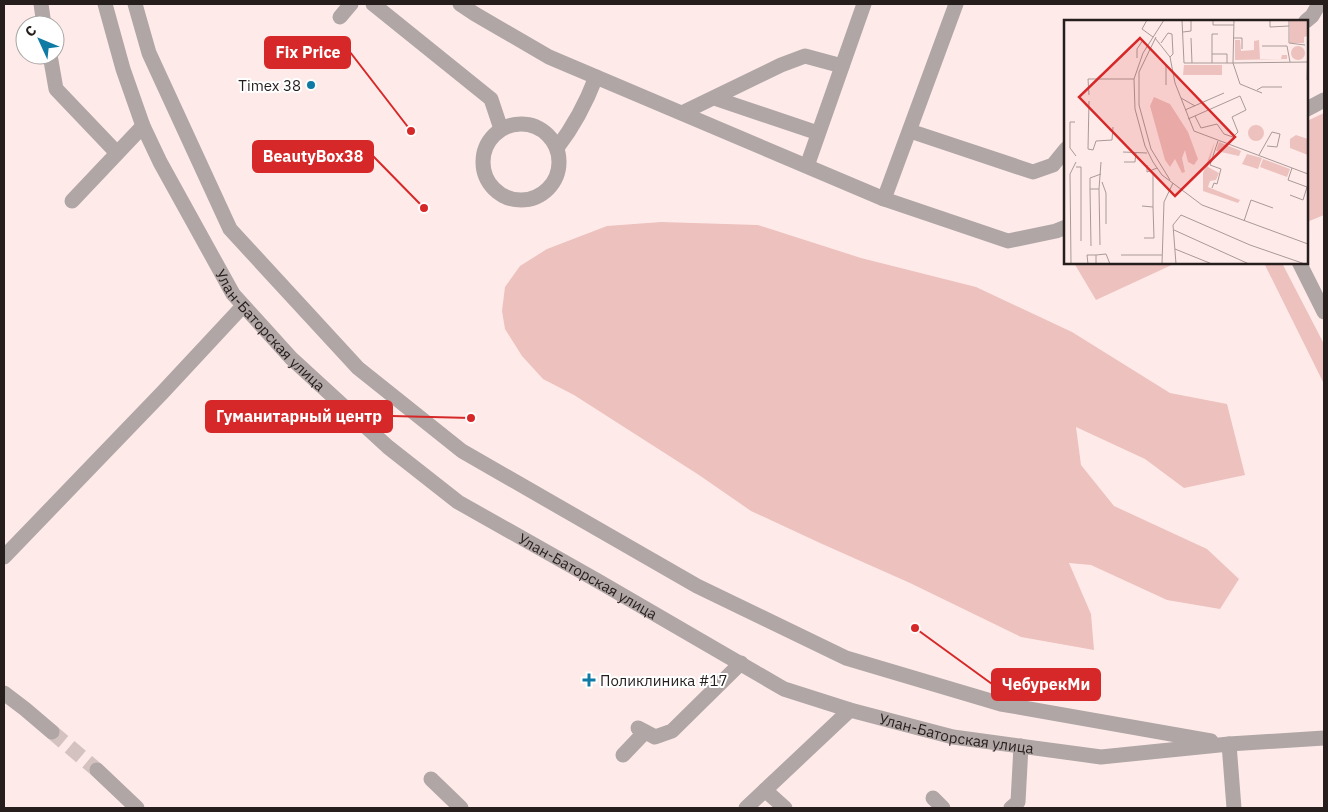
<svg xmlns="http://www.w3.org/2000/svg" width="1328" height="812" font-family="'IBM Plex Sans',sans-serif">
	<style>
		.green { fill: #edc1be }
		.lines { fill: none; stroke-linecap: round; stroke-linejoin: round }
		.minor-tunnel { stroke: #d3c2c0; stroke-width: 15; stroke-dasharray: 15 8; stroke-linecap: butt }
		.minor { stroke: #b0a6a5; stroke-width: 15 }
		.poi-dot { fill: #0f7aa4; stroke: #fff; stroke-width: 2 }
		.labels { text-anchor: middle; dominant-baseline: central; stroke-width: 4; stroke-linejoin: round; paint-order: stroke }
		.poi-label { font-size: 15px; fill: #261d1d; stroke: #fff; text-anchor: end }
		.street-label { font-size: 15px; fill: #261d1d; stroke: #fff }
		.inset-road { fill: none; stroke: #a89997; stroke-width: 1 }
		.view { fill: #d62828; fill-opacity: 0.15; stroke: #d62828; stroke-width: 2.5 }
		.inset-edge { fill: none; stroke: #261d1d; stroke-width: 2.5 }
		.leader { fill: none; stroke: #d62828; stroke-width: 2 }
		.callout-dot { fill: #d62828; stroke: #fff; stroke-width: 2 }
		.callout { fill: #d62828; stroke: #d62828; stroke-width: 2 }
		.callout-label { font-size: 16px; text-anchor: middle; font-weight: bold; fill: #fff }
	</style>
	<rect width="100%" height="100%" fill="#feebe9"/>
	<g class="green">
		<polygon points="1324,113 1324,215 1307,222 1307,121"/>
		<polygon points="661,222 758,225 861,258 976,287 1072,332 1170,393 1227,404 1245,475 1184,488 1145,459 1076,427 1081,465 1114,506 1207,549 1239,579 1220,609 1167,600 1091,565 1069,563 1091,614 1094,650 1021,637 910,583 820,543 751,511 699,475 574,395 543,379 522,356 505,329 502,311 505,287 520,266 547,249 607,226"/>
		<polygon points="1074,263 1176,263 1096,300"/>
		<polygon points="1264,263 1282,263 1324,344 1324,384"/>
	</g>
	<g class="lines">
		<polyline class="minor-tunnel" points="52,732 97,770"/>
		<g class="minor">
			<polyline points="41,4 44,25"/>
			<path id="s1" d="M105 4 123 69 143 126 160 162 233 294 291 358 388 447 458 502 598 581 784 689 850 710 953 737 1101 757 1229 744 1324 738"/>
			<polyline points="135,4 149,53 230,229 358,368 462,451 697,586 846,658 1001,704 1211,741"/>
			<polyline points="373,4 491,99 501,129"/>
			<polyline points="460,4 475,14 549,57 884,199 1008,241 1056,231 1066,227"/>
			<polyline points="340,17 351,4"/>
			<polyline points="1306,21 1312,16 1319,4"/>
			<polyline points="50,55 56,89 117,153"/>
			<polyline points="714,98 818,133"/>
			<polyline points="1307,109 1324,100"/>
			<polyline points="682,113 781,65 805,56 842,66"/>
			<circle cx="521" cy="162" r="38"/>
			<polyline points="910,131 1033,172 1053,165 1066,149"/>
			<path d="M557 148C574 126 586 103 596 77"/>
			<polyline points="807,166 864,4"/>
			<polyline points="884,199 956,4"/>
			<polyline points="72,201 143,126"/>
			<polyline points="1299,262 1324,312"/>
			<polyline points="4,557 162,393 243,306"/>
			<polyline points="4,693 25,709 52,732"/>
			<polyline points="638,728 655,737 672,731 741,663"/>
			<polyline points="1229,744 1234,808"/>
			<polyline points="623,755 645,732"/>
			<polyline points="97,770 137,808"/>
			<polyline points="431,779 461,808"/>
			<polyline points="765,790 785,808"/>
			<polyline points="933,798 943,808"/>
			<polyline points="746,808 850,710"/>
			<polyline points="1011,808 1018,802 1021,746"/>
		</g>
	</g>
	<g class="poi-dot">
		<circle cx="311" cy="85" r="5"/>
		<path d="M586.5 672.5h5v5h5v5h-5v5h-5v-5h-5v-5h5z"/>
	</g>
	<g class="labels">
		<g class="poi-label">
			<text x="301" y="85">Timex 38</text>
			<text x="600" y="680" text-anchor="start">Поликлиника #17</text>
		</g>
		<g class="street-label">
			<text stroke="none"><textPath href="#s1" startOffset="370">Улан-Баторская улица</textPath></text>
			<text stroke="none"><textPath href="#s1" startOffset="775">Улан-Баторская улица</textPath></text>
			<text stroke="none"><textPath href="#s1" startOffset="1180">Улан-Баторская улица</textPath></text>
		</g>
	</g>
	<g transform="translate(1064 20)">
		<rect width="244" height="244" fill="#feebe9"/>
		<path d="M226 0H244V16L240 17V23H226ZM171 20H176L177 31 190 30V21L195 20 196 39H217L218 35H223V39L171 40ZM227 33a7 7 0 1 1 14 0a7 7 0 1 1-14 0ZM120 45H158V55H119ZM90 77 106 84 124 112 134 139 130 145 124 142 121 130 118 138 121 152 118 153 111 139 106 147 101 140 86 86ZM184 113a8 8 0 1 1 16 0a8 8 0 1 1-16 0ZM232 115 244 119V135L226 128V119ZM151 121 144 147 155 153 152 160 146 161 144 167 176 180 174 183 139 171V153ZM155 122 177 131 175 136 152 131ZM183 134 198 138 194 149 178 144ZM199 139 226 149 223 157 196 147Z" fill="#edc1be"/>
		<path class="inset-road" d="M83 0 78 9 89 17M100 0 79 33 70 59 71 89 81 126 89 142 98 155 138 185 244 224M118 0 120 43H169L176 64 198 73M149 0V5H170M170 0 169 43 244 42M206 0V7L225 6M225 0V23L241 25M119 12 127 11V0M92 17 75 52V85L87 129 106 160M91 18 106 37 111 63 130 111 244 154M127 18 128 43M169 18H178V29M97 23 104 13 108 14 109 34 106 37M198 26H223L226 42M148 34H163V43M73 38V29L79 20M148 43V14H154M102 45V65M243 60 244 17M193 70 198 67H218M25 75 24 59H70M117 78 131 86M25 81 24 129 29 130 32 121 48 120 49 107M121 90 160 73M124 99 176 76 182 90 168 97 174 112 169 117 160 114 153 104 137 108 131 96M11 102H6V128L12 136M59 132 83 133M195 135 208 112 216 114 213 127 203 126M60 142H71L72 132M83 145V152L93 148M12 147H17V221M228 148 224 160 243 167M38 162 42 173V204M148 168 150 163 153 164 157 149 146 145 154 121M26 169V158L37 154M35 169 36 225M226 175 239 180 243 167M78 186 89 187V152M180 201 187 180 209 188M110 210 185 244M80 218H90L89 187M27 226 26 169H35L37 142M111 229 148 244M57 235H98M7 244 6 154 12 142M24 244 23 235H32M32 244V235L42 234 46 244M98 244 100 182 109 163M112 244 109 205 117 195 186 225 241 244"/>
		<path class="view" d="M76 18 171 117 111 176 15 77Z"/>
		<rect width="244" height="244" class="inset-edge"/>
	</g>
	<path class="leader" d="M411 131L350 52M424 208L373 156M471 418L392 416M915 628L992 684"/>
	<g class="callout-dot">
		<circle cx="411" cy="131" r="5"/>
		<circle cx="424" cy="208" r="5"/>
		<circle cx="471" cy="418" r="5"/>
		<circle cx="915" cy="628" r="5"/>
	</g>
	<g class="callout">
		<rect x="265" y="37" width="85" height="31" rx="5"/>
		<rect x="253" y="141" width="120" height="31" rx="5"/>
		<rect x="206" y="401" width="186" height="31" rx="5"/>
		<rect x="992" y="669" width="108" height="31" rx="5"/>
	</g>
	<g class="callout-label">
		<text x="308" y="58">Fix Price</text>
		<text x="313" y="162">BeautyBox38</text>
		<text x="299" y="422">Гуманитарный центр</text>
		<text x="1046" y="690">ЧебурекМи</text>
	</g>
	<rect width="1328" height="812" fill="none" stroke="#261d1d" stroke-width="10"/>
	<g transform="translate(40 40) rotate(314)"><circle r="24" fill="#ffffff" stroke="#a8a5a5"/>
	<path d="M0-4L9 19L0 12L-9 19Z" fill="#0f7aa4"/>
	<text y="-8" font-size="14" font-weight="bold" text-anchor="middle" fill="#261d1d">С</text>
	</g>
</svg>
